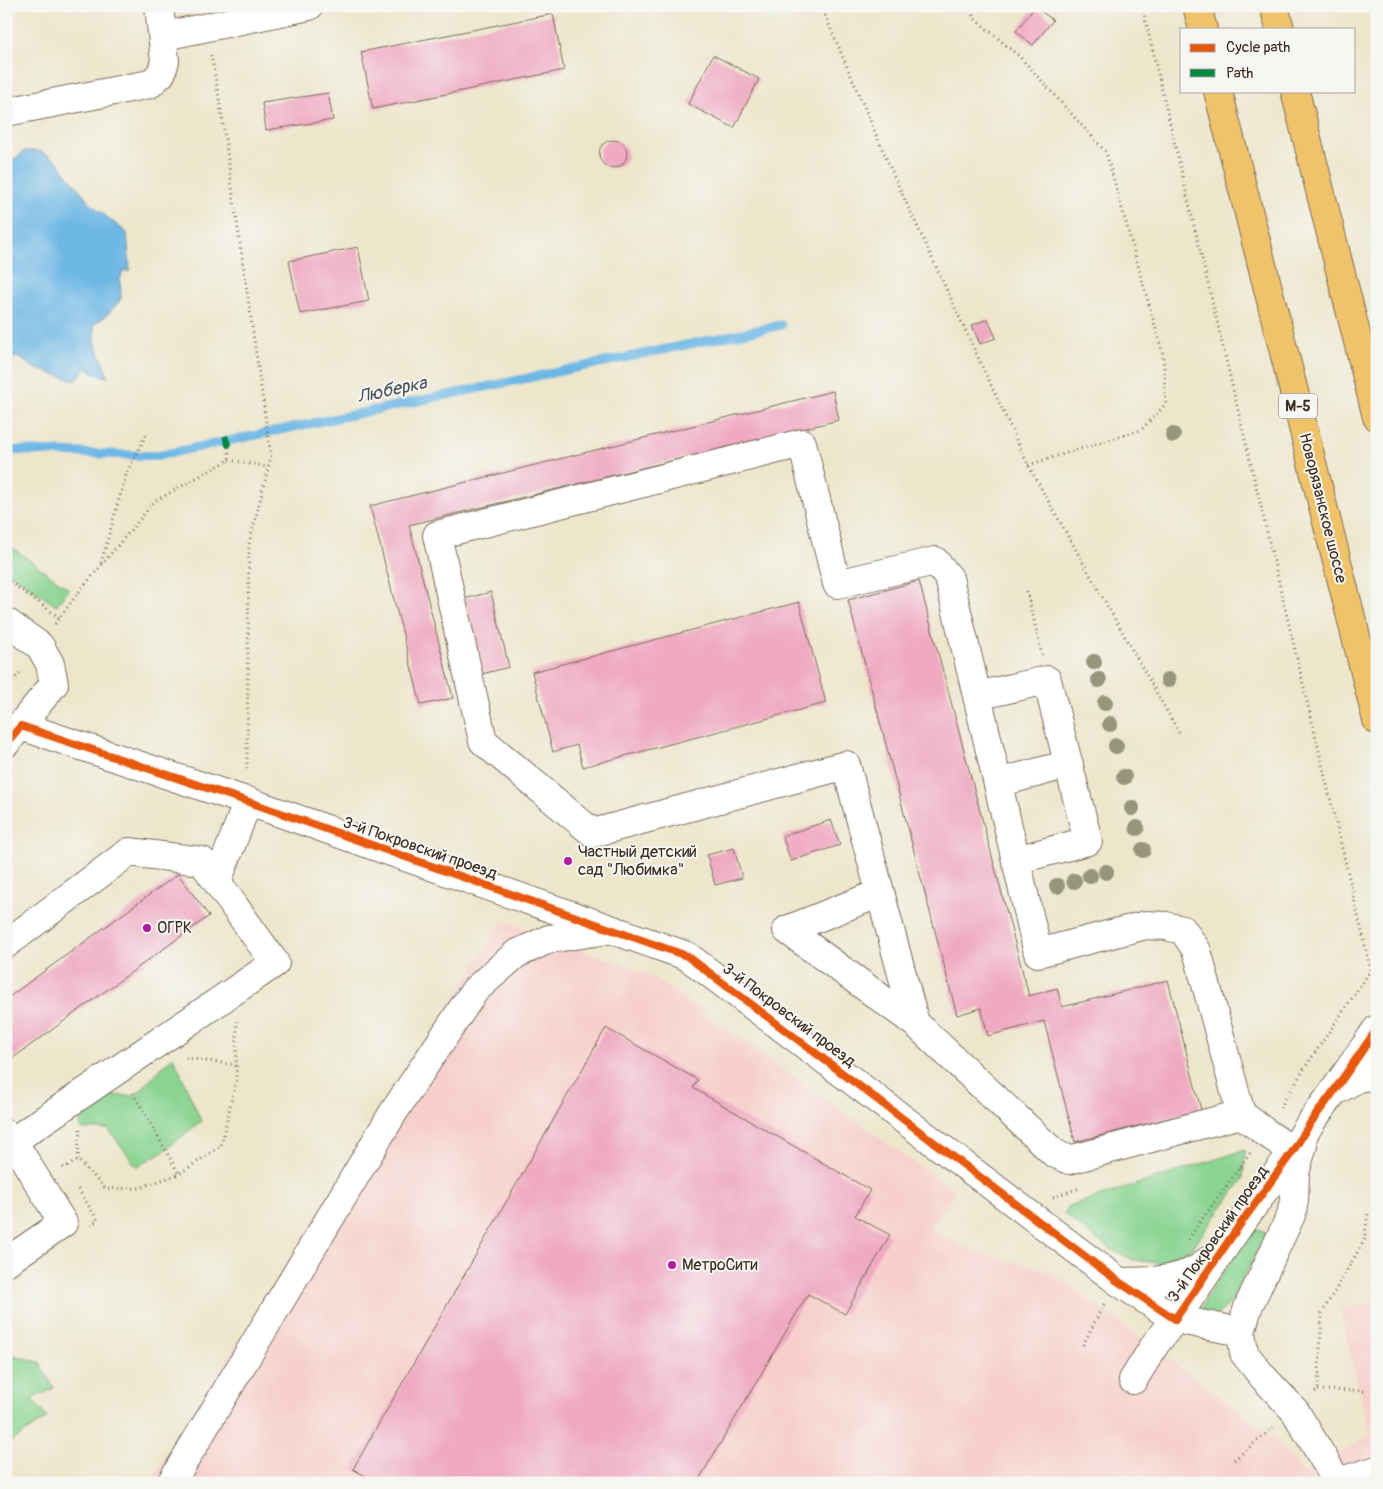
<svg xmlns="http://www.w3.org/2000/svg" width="1383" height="1489" font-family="Pangolin,sans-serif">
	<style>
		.built { fill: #f7d0cb }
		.green { fill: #89d491; stroke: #627f58 }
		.water { fill: #6db7e5; stroke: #547082 }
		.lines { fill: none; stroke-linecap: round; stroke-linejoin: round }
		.stream { stroke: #6db7e5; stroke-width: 9 }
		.building { fill: #efa9c1 }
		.minor-casing { stroke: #796c5b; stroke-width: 30 }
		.highway-casing { stroke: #796c5b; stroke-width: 30 }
		.path { stroke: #796c5b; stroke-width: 3; stroke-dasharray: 1 4; stroke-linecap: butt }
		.minor { stroke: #fff; stroke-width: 28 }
		.highway { stroke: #f1c369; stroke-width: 28 }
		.quiet { stroke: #00873e; stroke-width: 6; stroke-dasharray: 12 6; stroke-linecap: butt }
		.cycleway-casing { stroke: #f6f6f2; stroke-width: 11 }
		.cycleway { stroke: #e8590c; stroke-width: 8 }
		.tree { fill: #96967c }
		.poi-dot { fill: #b5179e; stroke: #f6f6f2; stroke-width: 2 }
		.labels { text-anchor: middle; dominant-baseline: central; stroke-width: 4; stroke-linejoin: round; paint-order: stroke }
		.shield { fill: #f6f6f2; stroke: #73675e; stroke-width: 1 }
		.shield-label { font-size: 15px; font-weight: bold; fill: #3b2a1e }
		.street-label { font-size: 16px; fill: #3b2a1e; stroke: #f6f6f2 }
		.poi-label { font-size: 16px; fill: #3b2a1e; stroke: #f6f6f2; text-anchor: start }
		.water-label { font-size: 18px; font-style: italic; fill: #4a545a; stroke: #f6f6f2 }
	</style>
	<rect width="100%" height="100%" fill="#f6f6f2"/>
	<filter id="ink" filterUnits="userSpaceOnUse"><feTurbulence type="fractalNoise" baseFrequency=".02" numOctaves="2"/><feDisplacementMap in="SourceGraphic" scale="10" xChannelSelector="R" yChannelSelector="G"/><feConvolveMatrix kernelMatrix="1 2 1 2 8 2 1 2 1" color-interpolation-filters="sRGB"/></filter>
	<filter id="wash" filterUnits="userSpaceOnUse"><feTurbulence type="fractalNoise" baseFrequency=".0096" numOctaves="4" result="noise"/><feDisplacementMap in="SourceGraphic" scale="20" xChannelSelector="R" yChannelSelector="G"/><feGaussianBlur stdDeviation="1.12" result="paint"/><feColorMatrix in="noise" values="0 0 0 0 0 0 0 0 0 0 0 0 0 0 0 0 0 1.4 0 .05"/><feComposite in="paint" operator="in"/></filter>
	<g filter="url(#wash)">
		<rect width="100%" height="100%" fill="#ede6cb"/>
		<polygon class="built" points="503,921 648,974 956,1192 929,1229 973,1251 1051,1272 1272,1436 1304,1474 1370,1435 1340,1310 1377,1302 1377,1483 149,1483"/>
		<g class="green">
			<polygon points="6,543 69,589 56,606 6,570"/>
			<polygon points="173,1056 201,1121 165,1150 137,1167 108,1129 80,1129 81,1095 135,1096"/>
			<polygon points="1245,1150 1243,1179 1192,1248 1176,1258 1157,1263 1133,1260 1107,1247 1064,1214 1069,1206"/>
			<polygon points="1256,1228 1264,1231 1265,1235 1231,1302 1222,1311 1214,1317 1201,1314 1202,1307 1206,1298 1250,1232"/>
			<polygon points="6,1353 39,1362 54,1388 32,1399 47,1418 6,1445"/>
		</g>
		<polygon class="water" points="24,151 40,151 56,160 92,205 127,233 130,271 123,271 120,279 121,299 106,316 94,324 95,341 108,377 95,374 86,368 76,381 36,369 18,357 6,360 6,155 16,159"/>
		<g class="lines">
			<polyline class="stream" points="6,450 156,456 781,325"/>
		</g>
		<g id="blocks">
			<g class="building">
				<polygon points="1035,7 1053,20 1033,45 1016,31"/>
				<polygon points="553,14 564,70 373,109 361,52"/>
				<polygon points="713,55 759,79 734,128 688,104"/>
				<polygon points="328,93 333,120 266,130 262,103"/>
				<circle cx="613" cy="154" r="14"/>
				<polygon points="358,247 369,301 300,314 289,261"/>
				<polygon points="988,319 996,338 980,344 972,325"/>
				<polygon points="833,391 839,420 409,525 453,698 421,705 370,506"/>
				<polygon points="919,581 1029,996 1057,988 1062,1007 1168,980 1201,1110 1075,1142 1044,1021 988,1036 981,1008 957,1015 848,600"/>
				<polygon points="491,592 509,667 482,674 464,599"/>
				<polygon points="799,602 826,703 583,767 577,745 553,752 532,672"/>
				<polygon points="831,820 840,845 791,861 782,836"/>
				<polygon points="734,848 742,878 715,885 707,855"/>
				<polygon points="178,874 209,916 6,1063 6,999"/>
				<polygon points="606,1028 698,1080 693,1088 870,1190 855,1216 890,1235 845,1314 808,1294 697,1483 377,1483 353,1469"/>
			</g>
		</g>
	</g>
	<g filter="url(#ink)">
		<use href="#blocks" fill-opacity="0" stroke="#796c5b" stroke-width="1"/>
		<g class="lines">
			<defs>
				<g id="minor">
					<polyline points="164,36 309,6"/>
					<polyline points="6,112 150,84 161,74 165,61 159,6"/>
					<polyline points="6,622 40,646 50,664 54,684 6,743"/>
					<polyline points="977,696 1047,680 1088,841 1016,860"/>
					<polyline points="21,726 255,804 687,956 1119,1282 1175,1319 1241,1332"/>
					<polyline points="998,783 1069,764"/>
					<polyline points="217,882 248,801"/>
					<polyline points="880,893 787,930 915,1023"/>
					<polyline points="6,944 129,852 202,861 275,963 13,1141"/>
					<polyline points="1335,1091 1358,1078 1377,1075"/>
					<polyline points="1241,1114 1069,1160 1054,1153 915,1023 846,765 593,833 483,741 437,535 802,443 837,584 935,561 949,578 1038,953 1146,925 1166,926 1183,930 1197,951 1241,1114 1265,1132 1293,1151"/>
					<polyline points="6,1134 13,1141 63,1223 6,1262"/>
					<polyline points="1303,1145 1295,1173 1294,1201 1291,1215 1248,1307 1241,1332 1244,1353 1263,1377 1295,1411 1338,1483"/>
					<path d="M1119 1282C1146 1282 1175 1282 1199 1268 1204 1264 1209 1260 1215 1256"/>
					<polyline points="1133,1380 1156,1343 1175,1319 1241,1223 1293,1151 1311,1122 1334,1091 1377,1029"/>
					<polyline points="1338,1482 1377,1470"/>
					<polyline points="171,1483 393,1113 475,990 516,954 549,939 608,930"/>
				</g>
				<g id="highway">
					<polyline points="1197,6 1203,29"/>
					<polyline points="1274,6 1280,29"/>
					<polyline points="1218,91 1377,720"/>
					<polyline points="1295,91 1377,417"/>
				</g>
			</defs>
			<use href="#minor" class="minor-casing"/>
			<use href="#highway" class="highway-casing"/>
			<g class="path">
				<polyline points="821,6 893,174 1028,465 1181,736"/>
				<polyline points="968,6 974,18 1020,57 1106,152 1163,354 1166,404 1141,430 1028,465"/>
				<polyline points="1035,6 1035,7"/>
				<polyline points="1142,6 1371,970 1304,1069 1280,1108"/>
				<polyline points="211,55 219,97 271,457 249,544 247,772"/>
				<polyline points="229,460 268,467"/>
				<polyline points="101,563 126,475 146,435"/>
				<polyline points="6,579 60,618"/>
				<polyline points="1027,591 1042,655"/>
				<polyline points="55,624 78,593 155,501 229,460 229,447"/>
				<polyline points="6,689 22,670"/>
				<polyline points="186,1058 236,1065"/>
				<polyline points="133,1093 179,1174"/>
				<polyline points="1373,1103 1377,1117"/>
				<polyline points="78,1160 80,1128"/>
				<polyline points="63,1167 64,1168 78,1160 106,1189 139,1188 179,1174 221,1146 236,1081 237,1021"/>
				<polyline points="78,1189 98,1220 91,1225"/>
				<polyline points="1053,1197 1080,1188"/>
				<polyline points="1188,1239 1250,1153"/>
				<polyline points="1083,1345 1104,1304"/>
				<polyline points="1318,1390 1366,1391"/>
				<polyline points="1315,1392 1318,1390 1322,1313 1364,1241 1368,1213"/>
				<polyline points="1234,1460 1273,1428"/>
			</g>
			<use href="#minor" class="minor"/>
			<use href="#highway" class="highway"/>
			<polyline class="quiet" points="225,436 229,447"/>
			<defs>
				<polyline id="cycleway" points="6,743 21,726 255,804 687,956 1119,1282 1175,1319 1241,1223 1293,1151 1311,1122 1334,1091 1377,1029"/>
			</defs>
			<use href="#cycleway" class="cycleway-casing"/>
			<use href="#cycleway" class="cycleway"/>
		</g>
		<g class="tree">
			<circle cx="1173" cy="435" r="8"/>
			<circle cx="1094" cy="662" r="8"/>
			<circle cx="1099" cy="680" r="8"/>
			<circle cx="1168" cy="680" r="8"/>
			<circle cx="1105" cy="703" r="8"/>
			<circle cx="1110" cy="724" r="8"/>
			<circle cx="1116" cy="746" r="8"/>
			<circle cx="1124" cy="777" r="8"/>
			<circle cx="1132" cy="808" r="8"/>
			<circle cx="1137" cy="828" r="8"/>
			<circle cx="1143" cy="850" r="8"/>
			<circle cx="1106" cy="872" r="8"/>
			<circle cx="1090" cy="876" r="8"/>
			<circle cx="1074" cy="881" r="8"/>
			<circle cx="1057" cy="886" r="8"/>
		</g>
	</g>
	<g class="poi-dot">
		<circle cx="568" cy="861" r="5"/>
		<circle cx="147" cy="928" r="5"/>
		<circle cx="672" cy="1265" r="5"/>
	</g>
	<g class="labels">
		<rect class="shield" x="1279" y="393.5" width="38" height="25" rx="4"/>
		<g class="shield-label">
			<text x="1298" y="406">М-5</text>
		</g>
		<g class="street-label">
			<text transform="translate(1323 508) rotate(76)">Новорязанское шоссе</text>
			<text transform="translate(420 848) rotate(19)">3-й Покровский проезд</text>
			<text transform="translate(789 1015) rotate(37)">3-й Покровский проезд</text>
			<text transform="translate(1218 1234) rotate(-55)">3-й Покровский проезд</text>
		</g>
		<g class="poi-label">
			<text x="578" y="852">Частный детский<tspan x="578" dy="18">сад "Любимка"</tspan></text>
			<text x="157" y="928">ОГРК</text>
			<text x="682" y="1265">МетроСити</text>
		</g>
		<g class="water-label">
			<text transform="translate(392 390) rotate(-12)">Люберка</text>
		</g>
	</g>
	<rect width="1383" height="1489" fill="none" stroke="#f6f6f2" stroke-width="25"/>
	<rect x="1180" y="28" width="175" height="65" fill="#f6f6f2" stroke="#aba49d"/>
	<rect x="1190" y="44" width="25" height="8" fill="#e8590c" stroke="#aba49d"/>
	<text x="1226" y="52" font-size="15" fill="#3b2a1e">Cycle path</text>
	<rect x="1190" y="69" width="25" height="8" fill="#00873e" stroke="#aba49d"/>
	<text x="1226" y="78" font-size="15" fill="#3b2a1e">Path</text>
</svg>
